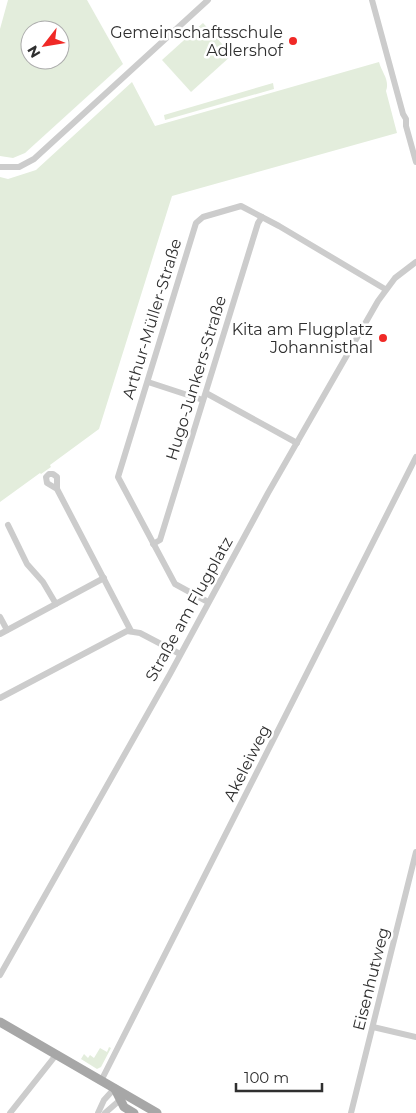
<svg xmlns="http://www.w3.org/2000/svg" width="416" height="1113" font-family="Montserrat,sans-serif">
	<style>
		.green { fill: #e3eddc; fill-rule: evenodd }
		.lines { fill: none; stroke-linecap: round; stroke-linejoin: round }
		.minor { stroke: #ccc; stroke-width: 6 }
		.major { stroke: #a7a7a7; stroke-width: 9 }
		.poi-dot { fill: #f02926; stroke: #fff; stroke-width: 2 }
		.labels { text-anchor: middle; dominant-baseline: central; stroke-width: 5; stroke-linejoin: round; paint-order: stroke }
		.poi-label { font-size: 16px; fill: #2f2f2f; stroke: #fff; text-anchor: end }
		.street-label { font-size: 16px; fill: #2f2f2f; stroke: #fff }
	</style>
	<rect width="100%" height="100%" fill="#fff"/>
	<g class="green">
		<path d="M8 0H87L123 64 25 153 13 158 0 156V29ZM30 30H60V60H30Z"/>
		<polygon points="203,23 232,55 191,92 162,60"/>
		<path d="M379 62C382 73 390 80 386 91L397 133 172 196 99 429 50 465 51 467 41 474 40 473 0 502V177L8 179 36 170 132 82 155 126Z"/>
		<polygon points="273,83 274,89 165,120 164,115"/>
		<polygon points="109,1047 111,1048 101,1067 97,1069 81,1059 84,1054 88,1058 90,1055 94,1058 100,1048 107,1052"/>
	</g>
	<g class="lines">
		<g class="minor">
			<polyline points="372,0 403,114 406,119 406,126 416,162"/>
			<polyline points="0,167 19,167 34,159 208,0"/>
			<polyline points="148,382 203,400"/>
			<polyline points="206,393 297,443"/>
			<polyline points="57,489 57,477 53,474 49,474 46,477 47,483 57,489 131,631"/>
			<polyline points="8,525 27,564 43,582 56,604"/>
			<polyline points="153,544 160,540 258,223 262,217"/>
			<polyline points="208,602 175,584 118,477 196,223 203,217 241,206 279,226 385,289"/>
			<polyline points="0,617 7,630"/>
			<polyline points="0,634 104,578"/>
			<polyline points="0,698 127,631 140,633 180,654"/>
			<polyline points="0,975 170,674 268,493 378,301 395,278 416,262"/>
			<polyline points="373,1027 416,1037"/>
			<polyline points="101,1081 416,457"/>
			<polyline points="10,1113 56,1055"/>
			<polyline points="98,1113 104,1100 114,1089"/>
			<polyline points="105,1113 120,1100"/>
			<polyline points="351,1113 416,852"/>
		</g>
		<g class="major">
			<polyline points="0,1022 157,1113"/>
			<polyline points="115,1089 124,1107 134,1113"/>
		</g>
	</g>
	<g class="poi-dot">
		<circle cx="293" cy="41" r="5"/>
		<circle cx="383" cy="338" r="5"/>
	</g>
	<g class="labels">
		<g class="poi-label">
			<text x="283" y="32">Gemeinschaftsschule<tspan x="283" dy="18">Adlershof</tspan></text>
			<text x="373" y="329">Kita am Flugplatz<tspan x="373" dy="18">Johannisthal</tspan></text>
		</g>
		<g class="street-label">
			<text transform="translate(152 319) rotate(-73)">Arthur-Müller-Straße</text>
			<text transform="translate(196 378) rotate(-73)">Hugo-Junkers-Straße</text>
			<text transform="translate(189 609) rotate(-61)">Straße am Flugplatz</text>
			<text transform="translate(247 763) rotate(-63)">Akeleiweg</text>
			<text transform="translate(371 979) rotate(-76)">Eisenhutweg</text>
		</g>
	</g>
	<g transform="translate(45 45) rotate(239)"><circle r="24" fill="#ffffff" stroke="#acacac"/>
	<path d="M0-4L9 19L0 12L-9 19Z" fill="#f02926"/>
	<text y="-8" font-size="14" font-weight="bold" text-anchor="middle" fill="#2f2f2f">N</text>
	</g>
	<path d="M236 1083v8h86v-8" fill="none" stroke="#2f2f2f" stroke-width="2.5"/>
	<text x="244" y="1083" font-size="15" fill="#2f2f2f" stroke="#ffffff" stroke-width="4" paint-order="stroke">100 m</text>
</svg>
